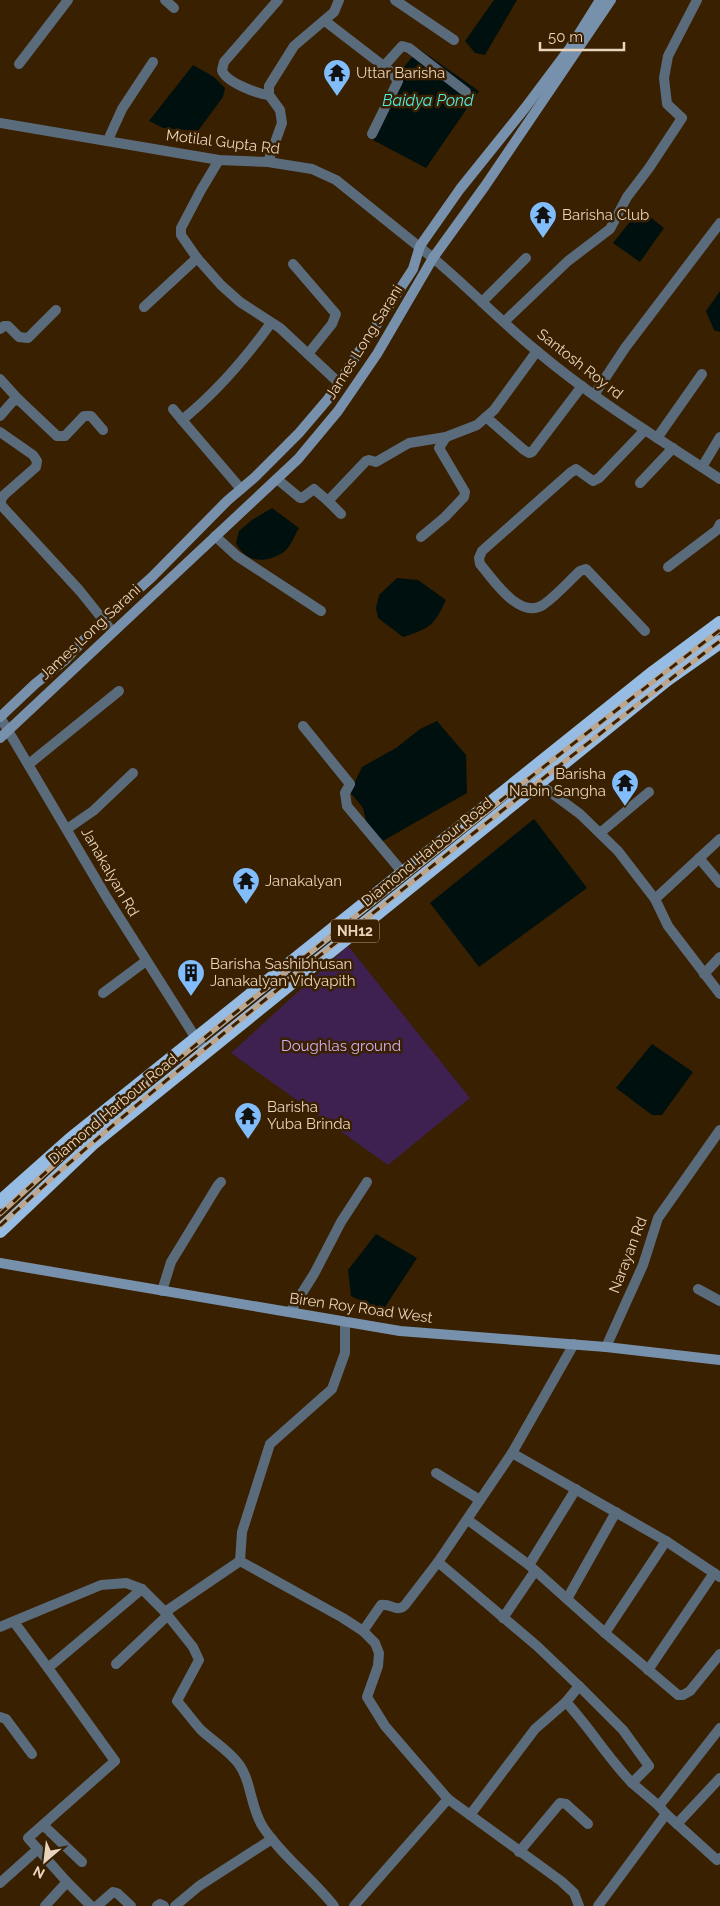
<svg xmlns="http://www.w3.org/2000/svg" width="720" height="1906" font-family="Raleway,sans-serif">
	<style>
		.green { fill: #3e2151 }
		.water { fill: #00100f }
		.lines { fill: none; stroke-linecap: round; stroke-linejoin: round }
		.minor { stroke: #5a6b7c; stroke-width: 10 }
		.tertiary { stroke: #5a6b7c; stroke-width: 10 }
		.secondary { stroke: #7791ad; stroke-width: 10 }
		.trunk { stroke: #96bce4; stroke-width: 14 }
		.rail-casing { stroke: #bba58c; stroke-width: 5 }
		.rail { stroke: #392000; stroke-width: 3; stroke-dasharray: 9; stroke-linecap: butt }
		.labels { text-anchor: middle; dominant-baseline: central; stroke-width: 5; stroke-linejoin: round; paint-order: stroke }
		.shield { fill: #392000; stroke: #b49f85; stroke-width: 1 }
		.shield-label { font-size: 14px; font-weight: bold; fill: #e9d5be }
		.poi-label { font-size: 15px; fill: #e9d5be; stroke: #392000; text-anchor: start }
		.street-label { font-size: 15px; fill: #e9d5be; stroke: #392000 }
		.park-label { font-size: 15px; fill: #d4b0f0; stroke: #392000 }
		.water-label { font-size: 16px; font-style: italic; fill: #4feee5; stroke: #392000 }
	</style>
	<rect width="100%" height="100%" fill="#392000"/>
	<polygon class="green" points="348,946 470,1098 388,1165 231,1053"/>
	<g class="water">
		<polygon points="494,0 517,0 485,55 475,53 465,41"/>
		<polygon points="419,49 479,91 426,168 373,140 402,69"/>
		<polygon points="193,65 214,77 225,88 223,97 198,131 163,128 149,121"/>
		<polygon points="640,209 664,228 640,262 613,243"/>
		<polygon points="720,291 720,332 714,330 706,311"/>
		<path d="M272 508 299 528C295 535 290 547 284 552 265 564 246 563 236 543L239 531 252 520Z"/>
		<path d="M397 578 418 580 446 600C434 626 430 628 403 637L378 618 376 608 379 595Z"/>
		<polygon points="437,721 466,755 467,793 381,842 367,825 363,808 350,792 362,767 396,748 420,729"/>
		<polygon points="534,819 587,888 479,967 430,903"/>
		<polygon points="652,1044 693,1072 662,1115 652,1115 616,1088"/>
		<polygon points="376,1234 417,1258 385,1307 380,1310 351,1296 348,1270"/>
	</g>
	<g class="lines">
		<g class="minor">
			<polyline points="165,0 174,8"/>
			<polyline points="395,0 454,40"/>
			<polyline points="325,21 390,71 398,81 372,134"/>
			<polyline points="19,64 68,0"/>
			<polyline points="384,66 402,46 409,48 466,92"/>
			<path d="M269 95C258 94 225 82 222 70L224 62 278 0"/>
			<polyline points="108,140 122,109 153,62"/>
			<polyline points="219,160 201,190 181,228 181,235 197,258 221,285 240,302 280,328 339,383"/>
			<polyline points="268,162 282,123 280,110 269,95 269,86 294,46 334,12 339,0"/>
			<path d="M433 258C469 288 502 323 538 352 595 400 658 438 720 479"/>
			<polyline points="293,264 336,314 332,324 308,354"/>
			<polyline points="482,302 526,258"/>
			<polyline points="144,307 197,258"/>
			<polyline points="505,321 568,261 610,229 627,197 649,168 682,118 667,104 664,78 668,56 697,0"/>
			<polyline points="0,329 4,326 8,326 19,337 28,338 56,310"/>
			<polyline points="0,379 19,400"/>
			<polyline points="594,395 625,348 720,223"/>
			<polyline points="173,409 182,420"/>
			<polyline points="0,416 13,401 19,400 57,436 65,436 84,416 91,416 103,430"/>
			<polyline points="486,417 524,450 529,453 532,452 582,386"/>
			<path d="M645 430 599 478 593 481 576 469 570 473 482 551 479 558 480 564C493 579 519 620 543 605 556 596 568 582 580 571L586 569 645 631"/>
			<polyline points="0,432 33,455 37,461 36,467 4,495 1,500 1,505 80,591 112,631"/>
			<polyline points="657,438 702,374"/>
			<polyline points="702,467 720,437"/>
			<polyline points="277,479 300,498 302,498 314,489 328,501 366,461 369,460 376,462 409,443 446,437 477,425 494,410 537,351"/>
			<polyline points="640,483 673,448"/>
			<path d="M241 489 182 420C217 392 245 359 271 323"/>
			<polyline points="328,501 341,514"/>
			<polyline points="215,536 237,556 321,611"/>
			<polyline points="421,537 445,517 464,497 465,492 439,448 446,437"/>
			<polyline points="668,567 717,530 720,524"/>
			<polyline points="0,717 107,898 197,1040 206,1051"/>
			<polyline points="303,726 350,784 345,793 347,806 404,874"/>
			<polyline points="29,764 119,691"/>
			<polyline points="538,783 580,814 618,851 655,899 668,926 720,994"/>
			<polyline points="67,829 93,811 133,773"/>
			<polyline points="600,833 649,792"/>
			<polyline points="699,858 720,883"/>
			<polyline points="655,899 720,839"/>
			<polyline points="704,974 720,957"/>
			<polyline points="103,993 146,961"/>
			<polyline points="698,1289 720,1301"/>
			<polyline points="162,1291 171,1262 218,1185 221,1182"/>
			<polyline points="290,1312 314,1274 341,1222 367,1182"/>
			<polyline points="574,1344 512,1453 438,1562 537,1646 579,1686 623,1730 649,1766 632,1783 659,1806 666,1814 598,1906"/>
			<polyline points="606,1347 643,1265 658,1218 720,1130"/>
			<polyline points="512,1453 666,1541 720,1577"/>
			<polyline points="436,1473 480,1500"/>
			<polyline points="576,1489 529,1565 605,1633 678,1695 683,1695 690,1691 720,1654"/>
			<polyline points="468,1520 529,1565"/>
			<polyline points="240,1561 343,1618 363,1631 375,1643 379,1653 378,1666 367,1697 385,1726 448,1799 561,1881 574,1893 579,1906"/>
			<polyline points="240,1561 242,1532 270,1444 332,1389 345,1353 345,1322"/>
			<polyline points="567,1599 616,1512"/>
			<path d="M165 1612 193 1647 199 1660 177 1701C185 1710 193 1721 201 1730 213 1741 228 1750 238 1763 252 1781 250 1808 263 1827 282 1856 312 1878 334 1906"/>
			<polyline points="503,1618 535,1571"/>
			<polyline points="14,1622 48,1668"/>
			<polyline points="0,1627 101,1585 126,1583 142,1589 165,1612 240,1561"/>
			<path d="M363 1631 381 1605C391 1603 397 1613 405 1605L438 1562"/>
			<polyline points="605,1633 666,1541"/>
			<polyline points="116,1664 168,1615"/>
			<polyline points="648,1670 714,1573"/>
			<path d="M566 1702C590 1728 608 1758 632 1783"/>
			<polyline points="0,1717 6,1719 32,1754"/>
			<polyline points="659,1806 720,1728"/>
			<polyline points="666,1814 717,1860 720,1858"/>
			<polyline points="470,1815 535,1729 566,1702 579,1686"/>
			<polyline points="677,1824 720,1778"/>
			<polyline points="43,1825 82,1862"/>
			<polyline points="519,1852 560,1803 566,1804 588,1824"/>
			<polyline points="67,1882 91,1906"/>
			<polyline points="0,1883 38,1849"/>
			<polyline points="45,1906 67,1882 28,1838 115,1761 48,1668 142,1589"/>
			<polyline points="97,1906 113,1892 117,1893 131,1906"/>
			<polyline points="157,1906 160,1904 164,1906"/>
			<polyline points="175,1906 199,1886 272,1839"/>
			<polyline points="354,1906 448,1799"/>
		</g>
		<polyline class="tertiary" points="0,123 219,160 268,162 312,169 336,180 433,258"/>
		<g class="secondary">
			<polyline points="0,717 35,684 65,660 92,631 152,577 227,501 255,477 299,433 328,399 413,269 420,246 460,189 525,108 570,48 600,0"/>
			<polyline points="0,738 298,459 338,411 377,354 433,258 485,186 611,0"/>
			<polyline points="0,1263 400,1331 606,1347 720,1360"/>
		</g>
		<g class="trunk">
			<polyline points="0,1202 71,1139 654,672 720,623"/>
			<polyline points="0,1231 94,1142 666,680 720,642"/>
		</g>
		<defs>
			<g id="rail">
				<path d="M0 1214C98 1123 202 1039 306 956 443 845 581 737 720 630"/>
				<path d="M0 1226C100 1132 207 1047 313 961 448 853 583 746 720 641"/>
			</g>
		</defs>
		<use href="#rail" class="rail-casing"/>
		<use href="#rail" class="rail"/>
	</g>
	<defs>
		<symbol id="temple-pin" viewBox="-11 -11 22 30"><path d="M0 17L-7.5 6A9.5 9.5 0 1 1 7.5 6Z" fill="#81bdfa" stroke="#392000"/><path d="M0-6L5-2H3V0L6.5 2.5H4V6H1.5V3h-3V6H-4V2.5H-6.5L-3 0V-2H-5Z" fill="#111"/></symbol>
		<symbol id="building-pin" viewBox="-11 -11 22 30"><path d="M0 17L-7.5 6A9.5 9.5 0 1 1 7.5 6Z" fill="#81bdfa" stroke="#392000"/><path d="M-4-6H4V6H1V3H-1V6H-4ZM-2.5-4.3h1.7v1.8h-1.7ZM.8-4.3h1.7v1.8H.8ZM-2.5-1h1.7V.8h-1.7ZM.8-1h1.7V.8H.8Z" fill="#111"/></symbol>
	</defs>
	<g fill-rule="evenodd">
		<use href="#temple-pin" x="321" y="57" width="32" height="43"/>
		<use href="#temple-pin" x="527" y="199" width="32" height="43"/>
		<use href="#temple-pin" x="609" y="767" width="32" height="43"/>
		<use href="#temple-pin" x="230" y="865" width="32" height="43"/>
		<use href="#building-pin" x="175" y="957" width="32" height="43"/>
		<use href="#temple-pin" x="232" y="1100" width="32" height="43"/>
	</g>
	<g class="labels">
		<rect class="shield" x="331" y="919.5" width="48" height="23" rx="4"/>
		<g class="shield-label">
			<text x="355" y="931">NH12</text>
		</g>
		<g class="poi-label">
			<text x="356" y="73">Uttar Barisha</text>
			<text x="562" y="215">Barisha Club</text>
			<text x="606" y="774" text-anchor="end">Barisha<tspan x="606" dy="17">Nabin Sangha</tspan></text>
			<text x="265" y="881">Janakalyan</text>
			<text x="210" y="964">Barisha Sashibhusan<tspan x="210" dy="17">Janakalyan Vidyapith</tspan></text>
			<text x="267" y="1107">Barisha<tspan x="267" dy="17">Yuba Brinda</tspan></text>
		</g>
		<g class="street-label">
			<text transform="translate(223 142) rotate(7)">Motilal Gupta Rd</text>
			<text transform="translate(364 342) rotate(-58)">James Long Sarani</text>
			<text transform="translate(580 364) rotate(38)">Santosh Roy rd</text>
			<text transform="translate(90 632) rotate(-43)">James Long Sarani</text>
			<text transform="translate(427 852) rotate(-39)">Diamond Harbour Road</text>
			<text transform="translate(110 872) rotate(60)">Janakalyan Rd</text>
			<text transform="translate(113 1109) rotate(-40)">Diamond Harbour Road</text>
			<text transform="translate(628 1255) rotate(-69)">Narayan Rd</text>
			<text transform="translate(361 1308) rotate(8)">Biren Roy Road West</text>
		</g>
		<g class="park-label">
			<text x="341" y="1046">Doughlas ground</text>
		</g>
		<g class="water-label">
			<text x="428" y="100">Baidya Pond</text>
		</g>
	</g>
	<g transform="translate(45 1861) rotate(208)" stroke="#392000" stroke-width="4" paint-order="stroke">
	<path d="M0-4L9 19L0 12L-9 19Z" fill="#e9d5be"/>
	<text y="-8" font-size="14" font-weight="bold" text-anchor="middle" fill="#e9d5be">N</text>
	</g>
	<path d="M540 42v8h84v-8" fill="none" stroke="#e9d5be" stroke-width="2.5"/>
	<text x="548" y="42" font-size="15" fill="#e9d5be" stroke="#392000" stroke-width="4" paint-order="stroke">50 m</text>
</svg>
